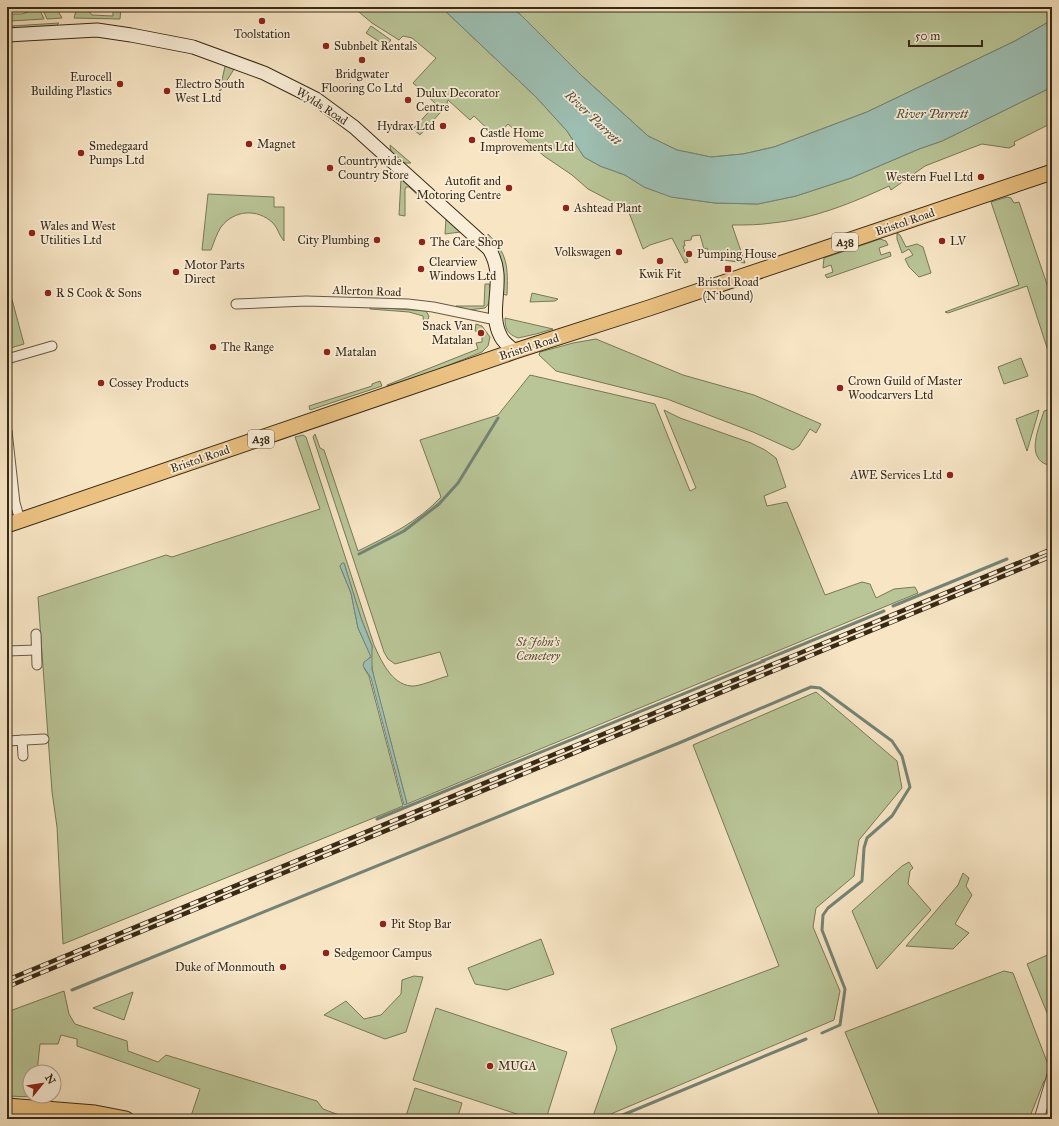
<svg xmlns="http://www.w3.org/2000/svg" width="1059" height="1126" font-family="'IM FELL Great Primer',serif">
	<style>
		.green { fill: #b9c597; stroke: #787857; fill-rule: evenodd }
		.water { fill: #9dbfb3; stroke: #748375 }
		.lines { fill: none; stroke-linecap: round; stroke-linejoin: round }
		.stream { stroke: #748375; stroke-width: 3 }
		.street-casing { stroke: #675942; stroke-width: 11 }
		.secondary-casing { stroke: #372a17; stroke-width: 15 }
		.primary-casing { stroke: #372a17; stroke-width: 17 }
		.street { stroke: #faeed9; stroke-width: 9 }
		.secondary { stroke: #faeed9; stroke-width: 13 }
		.primary { stroke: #ecc282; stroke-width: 15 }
		.rail-casing { stroke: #372a17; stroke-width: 4.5 }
		.rail { stroke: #faeed9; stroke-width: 3; stroke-dasharray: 9; stroke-linecap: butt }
		.poi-dot { fill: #8f2418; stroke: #faeed9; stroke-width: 1.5 }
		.labels { text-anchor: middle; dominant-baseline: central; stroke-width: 3.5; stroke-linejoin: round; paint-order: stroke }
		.shield { fill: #faeed9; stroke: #726551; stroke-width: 1 }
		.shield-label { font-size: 11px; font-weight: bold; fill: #372a17 }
		.poi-label { font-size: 12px; fill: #372a17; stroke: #faeed9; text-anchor: start }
		.street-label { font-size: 12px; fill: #372a17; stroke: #faeed9 }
		.park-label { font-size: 12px; font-style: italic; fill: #585137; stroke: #faeed9 }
		.water-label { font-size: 13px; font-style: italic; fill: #504f3e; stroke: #faeed9 }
	</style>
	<rect width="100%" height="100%" fill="#f7e5c4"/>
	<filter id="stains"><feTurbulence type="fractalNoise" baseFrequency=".005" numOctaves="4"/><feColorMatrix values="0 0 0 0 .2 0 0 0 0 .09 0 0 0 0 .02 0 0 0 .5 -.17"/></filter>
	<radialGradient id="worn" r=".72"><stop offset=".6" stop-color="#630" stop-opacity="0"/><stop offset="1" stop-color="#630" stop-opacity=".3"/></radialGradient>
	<g class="green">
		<polygon points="113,7 121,7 120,19 74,18 76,11 80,8 87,9 92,15 113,16"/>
		<path d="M353 7H441L536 97 567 131 584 157 600 166 625 175 644 187 672 197 715 203 758 204 796 196 851 178 919 149 942 141 1052 87V123L1014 142 1015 145 1009 148 982 144 966 150 925 166 891 190 889 186C852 203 813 219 772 223 759 225 746 225 732 225L745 263 709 258 707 248 704 249 700 235 692 236 691 240 684 241 685 246H683L688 262 685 263 672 238 650 245 643 249 628 210 588 189 572 175 544 156 508 124 496 137 474 116 470 120 448 100 447 102 448 104 420 135 413 129 436 104 413 83 436 58 412 38 403 36 399 40 372 23Z"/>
		<polygon points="510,7 1052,7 1052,20 1015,41 867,112 774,147 743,154 711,157 677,150 648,136 582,76 521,15"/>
		<polygon points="39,8 44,19 10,21 10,14 22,14"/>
		<polygon points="51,8 58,11 62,18 47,19 44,12"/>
		<polygon points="59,23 56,26 16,29 12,26"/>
		<polygon points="371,26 391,40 386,46 366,33"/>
		<polygon points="226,62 236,66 219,93"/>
		<polygon points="390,145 411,163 405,163 391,152"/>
		<polygon points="401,179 423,198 422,199 409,187 406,187 405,189 405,216 399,215"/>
		<path d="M208 194 274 197V207H284V241C279 236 278 228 273 223 257 208 234 210 221 227 217 233 214 242 211 250H202Z"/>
		<polygon points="1007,197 1011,198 1014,203 1019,202 1052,299 1052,363 1027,286 948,313 945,312 1019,285 991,202"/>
		<polygon points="446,219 460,232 445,234"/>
		<polygon points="897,233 900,235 906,247 917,244 923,247 931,273 919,277 909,267 905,259 913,255 909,249 902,253 897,239"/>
		<path d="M488 234C508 254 508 267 507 295H505L503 293C504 280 505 267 499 255 496 248 486 241 488 234Z"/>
		<polygon points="880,239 886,241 888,245 879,248 881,255 890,252 891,256 827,278 825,275 833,272 831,265 823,268 824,258"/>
		<polygon points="7,281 24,344 7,349"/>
		<path d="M485 284H489C492 291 491 303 485 308L468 310 456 306H484Z"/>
		<polygon points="532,293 558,299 555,301 530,302"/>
		<polygon points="370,307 426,311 429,316 426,326 424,326 423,316 409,312 370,309"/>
		<path d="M505 318 553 329 536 334 518 338C507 334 505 328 505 318Z"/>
		<polygon points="476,324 482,326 490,337 488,346 482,352 434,371 387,386 387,385 478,349 476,343 482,342 482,332 475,331"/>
		<polygon points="596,339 683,375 754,395 821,424 816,433 810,429 799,446 793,450 753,432 667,399 556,371 539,355 540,352 573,343"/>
		<polygon points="1021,358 1028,376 1004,384 998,367"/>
		<path d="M530 375 655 404 690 491 696 488 664 410 680 418 751 443 765 450 776 458 786 487 764 496 767 506 787 502 825 595 862 582 870 584 876 598 894 589 915 587 918 593 407 804 374 678 370 657 364 668 369 676 403 806 63 944 57 827 52 792 38 597 166 555 172 557 320 509 295 437 303 435 306 437 374 645C381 660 391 684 411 686 419 687 439 678 448 676L440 652 395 664 388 659 384 652 313 437 315 434 320 448 324 450 358 551C388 536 418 522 441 497L420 440 498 415ZM344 563 361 618 372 646 371 656 358 628 351 593 340 566Z"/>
		<polygon points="380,381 382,386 310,410 309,406 372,386 372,384"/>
		<path d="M1050 409 1052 416V464L1048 465C1025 458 1039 427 1044 411Z"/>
		<polygon points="1039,410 1027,451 1016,419"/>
		<polygon points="816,692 897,761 902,788 859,840 854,876 816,908 813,927 840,991 834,1020 599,1119 592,1119 617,1048 611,1029 779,966 693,745"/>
		<polygon points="909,862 913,868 910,871 908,884 931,910 877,969 852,911 902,866"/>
		<polygon points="963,873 969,878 966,886 972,895 955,924 969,933 953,949 906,946 958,885"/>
		<polygon points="541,939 554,974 507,990 475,984 468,968"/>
		<polygon points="1052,953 1052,1018 1050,1020 1027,964"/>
		<polygon points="1004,971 1013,973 1049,1067 1046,1080 1044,1081 1029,1119 881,1119 845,1032"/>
		<polygon points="414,976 423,977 406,1032 385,1039 324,1015 346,1001 364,1019 381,1015 401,994 402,980"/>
		<polygon points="64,991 69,1014 75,1024 127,1041 128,1051 158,1062 166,1055 317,1101 323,1109 350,1119 190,1119 200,1089 77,1046 77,1039 61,1035 58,1044 40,1044 37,1072 30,1072 30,1096 34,1097 7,1096 7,1012"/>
		<polygon points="133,992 124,1020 93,1008"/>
		<polygon points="436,1008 567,1052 546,1119 532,1119 413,1080"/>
		<polygon points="415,1088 462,1103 457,1119 405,1119"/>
	</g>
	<g class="water">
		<polygon points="441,7 510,7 521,15 582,76 648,136 677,150 711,157 743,154 774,147 867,112 1015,41 1052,20 1052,87 942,141 919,149 851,178 796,196 758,204 715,203 671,197 644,187 625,175 600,166 584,157 567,131 536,97"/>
		<polygon points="342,563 344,563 361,618 372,646 372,669 407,804 404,805 371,678 363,666 364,662 371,657 358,628 351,593 340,566"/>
	</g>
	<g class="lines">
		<g class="stream">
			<polyline points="359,554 404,531 439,504 458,483 498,418"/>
			<polyline points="893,606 1007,559"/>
			<polyline points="762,661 884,611"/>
			<polyline points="377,819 764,661"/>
			<polyline points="72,990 679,743 811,687 820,688 892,741 902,756 910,787 892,816 867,838 864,848 862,881 828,908 823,915 822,930 845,989 840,1025 822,1033"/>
			<polyline points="613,1119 806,1039"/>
		</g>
		<defs>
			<g id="street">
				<polyline points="236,304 306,301 408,304 433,307 496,320"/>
				<polyline points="7,359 52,346"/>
				<polyline points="7,431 15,503 20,520"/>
				<polyline points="36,634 37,665"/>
				<polyline points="7,651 36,650"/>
				<polyline points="22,740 23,756"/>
				<polyline points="7,741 44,739"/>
				<polyline points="1039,1119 1052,1075"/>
			</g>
			<path id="secondary" d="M7 35 97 30 131 35 193 47 264 73 316 99 354 127 489 249C508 279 486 310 501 337 504 343 510 347 515 351"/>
			<g id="primary">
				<polyline points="7,525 515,351 649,308 1052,172"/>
				<polyline points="7,1106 95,1113 126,1119"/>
			</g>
		</defs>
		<use href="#street" class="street-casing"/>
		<use href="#secondary" class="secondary-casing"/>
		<use href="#primary" class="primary-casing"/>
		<use href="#street" class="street"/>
		<use href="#secondary" class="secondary"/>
		<use href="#primary" class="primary"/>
		<defs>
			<g id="rail">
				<polyline points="7,980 1052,549"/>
				<polyline points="7,987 1052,556"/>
			</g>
		</defs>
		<use href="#rail" class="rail-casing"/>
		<use href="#rail" class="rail"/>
	</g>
	<g class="poi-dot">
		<circle cx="262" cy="21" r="4"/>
		<circle cx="326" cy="46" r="4"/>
		<circle cx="362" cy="60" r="4"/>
		<circle cx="120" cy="84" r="4"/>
		<circle cx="167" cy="91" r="4"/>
		<circle cx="408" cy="100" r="4"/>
		<circle cx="443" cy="126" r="4"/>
		<circle cx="472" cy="140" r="4"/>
		<circle cx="249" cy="144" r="4"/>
		<circle cx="81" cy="153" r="4"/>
		<circle cx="330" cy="168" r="4"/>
		<circle cx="981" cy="177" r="4"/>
		<circle cx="509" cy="188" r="4"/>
		<circle cx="566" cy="208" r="4"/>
		<circle cx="32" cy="233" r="4"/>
		<circle cx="377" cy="240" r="4"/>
		<circle cx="942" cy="241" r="4"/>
		<circle cx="422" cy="242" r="4"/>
		<circle cx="619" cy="252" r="4"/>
		<circle cx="689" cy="254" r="4"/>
		<circle cx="660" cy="261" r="4"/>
		<circle cx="421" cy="269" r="4"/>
		<rect x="724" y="265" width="8" height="8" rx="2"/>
		<circle cx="176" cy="272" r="4"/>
		<circle cx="48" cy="293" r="4"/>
		<circle cx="481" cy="333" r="4"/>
		<circle cx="213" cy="347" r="4"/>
		<circle cx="327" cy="352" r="4"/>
		<circle cx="101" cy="383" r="4"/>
		<circle cx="840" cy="388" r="4"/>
		<circle cx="950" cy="475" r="4"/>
		<circle cx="383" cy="924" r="4"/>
		<circle cx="326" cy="953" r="4"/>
		<circle cx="283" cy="967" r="4"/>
		<circle cx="490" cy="1066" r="4"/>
	</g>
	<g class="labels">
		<g class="shield">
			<rect x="832" y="233" width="26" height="18" rx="3"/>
			<rect x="248" y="430" width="26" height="18" rx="3"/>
		</g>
		<g class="shield-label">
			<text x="845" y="242">A38</text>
			<text x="261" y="439">A38</text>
		</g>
		<g class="poi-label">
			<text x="262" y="34" text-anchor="middle">Toolstation</text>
			<text x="334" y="46">Subnbelt Rentals</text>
			<text x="362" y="74" text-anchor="middle">Bridgwater<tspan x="362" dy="14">Flooring Co Ltd</tspan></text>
			<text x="112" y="77" text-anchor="end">Eurocell<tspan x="112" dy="14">Building Plastics</tspan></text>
			<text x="175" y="84">Electro South<tspan x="175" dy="14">West Ltd</tspan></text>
			<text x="416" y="93">Dulux Decorator<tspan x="416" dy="14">Centre</tspan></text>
			<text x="435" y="126" text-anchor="end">Hydrax Ltd</text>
			<text x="480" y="133">Castle Home<tspan x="480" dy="14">Improvements Ltd</tspan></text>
			<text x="257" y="144">Magnet</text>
			<text x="89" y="146">Smedegaard<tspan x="89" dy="14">Pumps Ltd</tspan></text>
			<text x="338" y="161">Countrywide<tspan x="338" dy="14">Country Store</tspan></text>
			<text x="973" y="177" text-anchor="end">Western Fuel Ltd</text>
			<text x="501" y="181" text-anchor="end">Autofit and<tspan x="501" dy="14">Motoring Centre</tspan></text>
			<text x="574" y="208">Ashtead Plant</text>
			<text x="40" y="226">Wales and West<tspan x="40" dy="14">Utilities Ltd</tspan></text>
			<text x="369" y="240" text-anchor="end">City Plumbing</text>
			<text x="950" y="241">LV</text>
			<text x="430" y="242">The Care Shop</text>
			<text x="611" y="252" text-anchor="end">Volkswagen</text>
			<text x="697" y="254">Pumping House</text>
			<text x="429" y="262">Clearview<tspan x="429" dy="14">Windows Ltd</tspan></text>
			<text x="184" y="265">Motor Parts<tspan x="184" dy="14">Direct</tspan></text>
			<text x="660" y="274" text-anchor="middle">Kwik Fit</text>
			<text x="728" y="282" text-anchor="middle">Bristol Road<tspan x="728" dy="14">(N bound)</tspan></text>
			<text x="56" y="293">R S Cook &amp; Sons</text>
			<text x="473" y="326" text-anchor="end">Snack Van<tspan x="473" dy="14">Matalan</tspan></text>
			<text x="221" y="347">The Range</text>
			<text x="335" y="352">Matalan</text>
			<text x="848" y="381">Crown Guild of Master<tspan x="848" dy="14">Woodcarvers Ltd</tspan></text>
			<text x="109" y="383">Cossey Products</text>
			<text x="942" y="475" text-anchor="end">AWE Services Ltd</text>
			<text x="391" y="924">Pit Stop Bar</text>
			<text x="334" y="953">Sedgemoor Campus</text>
			<text x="275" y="967" text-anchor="end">Duke of Monmouth</text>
			<text x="498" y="1066">MUGA</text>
		</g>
		<g class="street-label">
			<text transform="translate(322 106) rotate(33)">Wylds Road</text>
			<text transform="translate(905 222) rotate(-19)">Bristol Road</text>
			<text transform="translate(367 291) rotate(2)">Allerton Road</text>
			<text transform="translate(529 347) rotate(-18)">Bristol Road</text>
			<text transform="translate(200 459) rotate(-19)">Bristol Road</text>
		</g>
		<g class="park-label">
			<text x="538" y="642">St John's<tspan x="538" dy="14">Cemetery</tspan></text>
		</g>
		<g class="water-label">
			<text x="932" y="114">River Parrett</text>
			<text transform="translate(593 118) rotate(44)">River Parrett</text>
		</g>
	</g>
	<rect width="1059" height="1126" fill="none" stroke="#f7e5c4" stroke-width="24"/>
	<rect x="8" y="8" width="1043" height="1110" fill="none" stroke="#372a17" stroke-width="2"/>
	<rect x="12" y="12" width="1035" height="1102" fill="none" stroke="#372a17"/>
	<g transform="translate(42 1084) rotate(60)"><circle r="19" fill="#faeed9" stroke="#aca08b"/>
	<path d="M0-3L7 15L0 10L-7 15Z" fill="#8f2418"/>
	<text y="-6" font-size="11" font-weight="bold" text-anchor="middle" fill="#372a17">N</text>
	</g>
	<path d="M909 40v6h73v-6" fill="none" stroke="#372a17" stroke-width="2"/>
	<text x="915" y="40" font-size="12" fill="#372a17" stroke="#faeed9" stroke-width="3" paint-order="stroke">50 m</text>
	<rect width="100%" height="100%" filter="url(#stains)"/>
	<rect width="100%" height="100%" fill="url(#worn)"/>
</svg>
